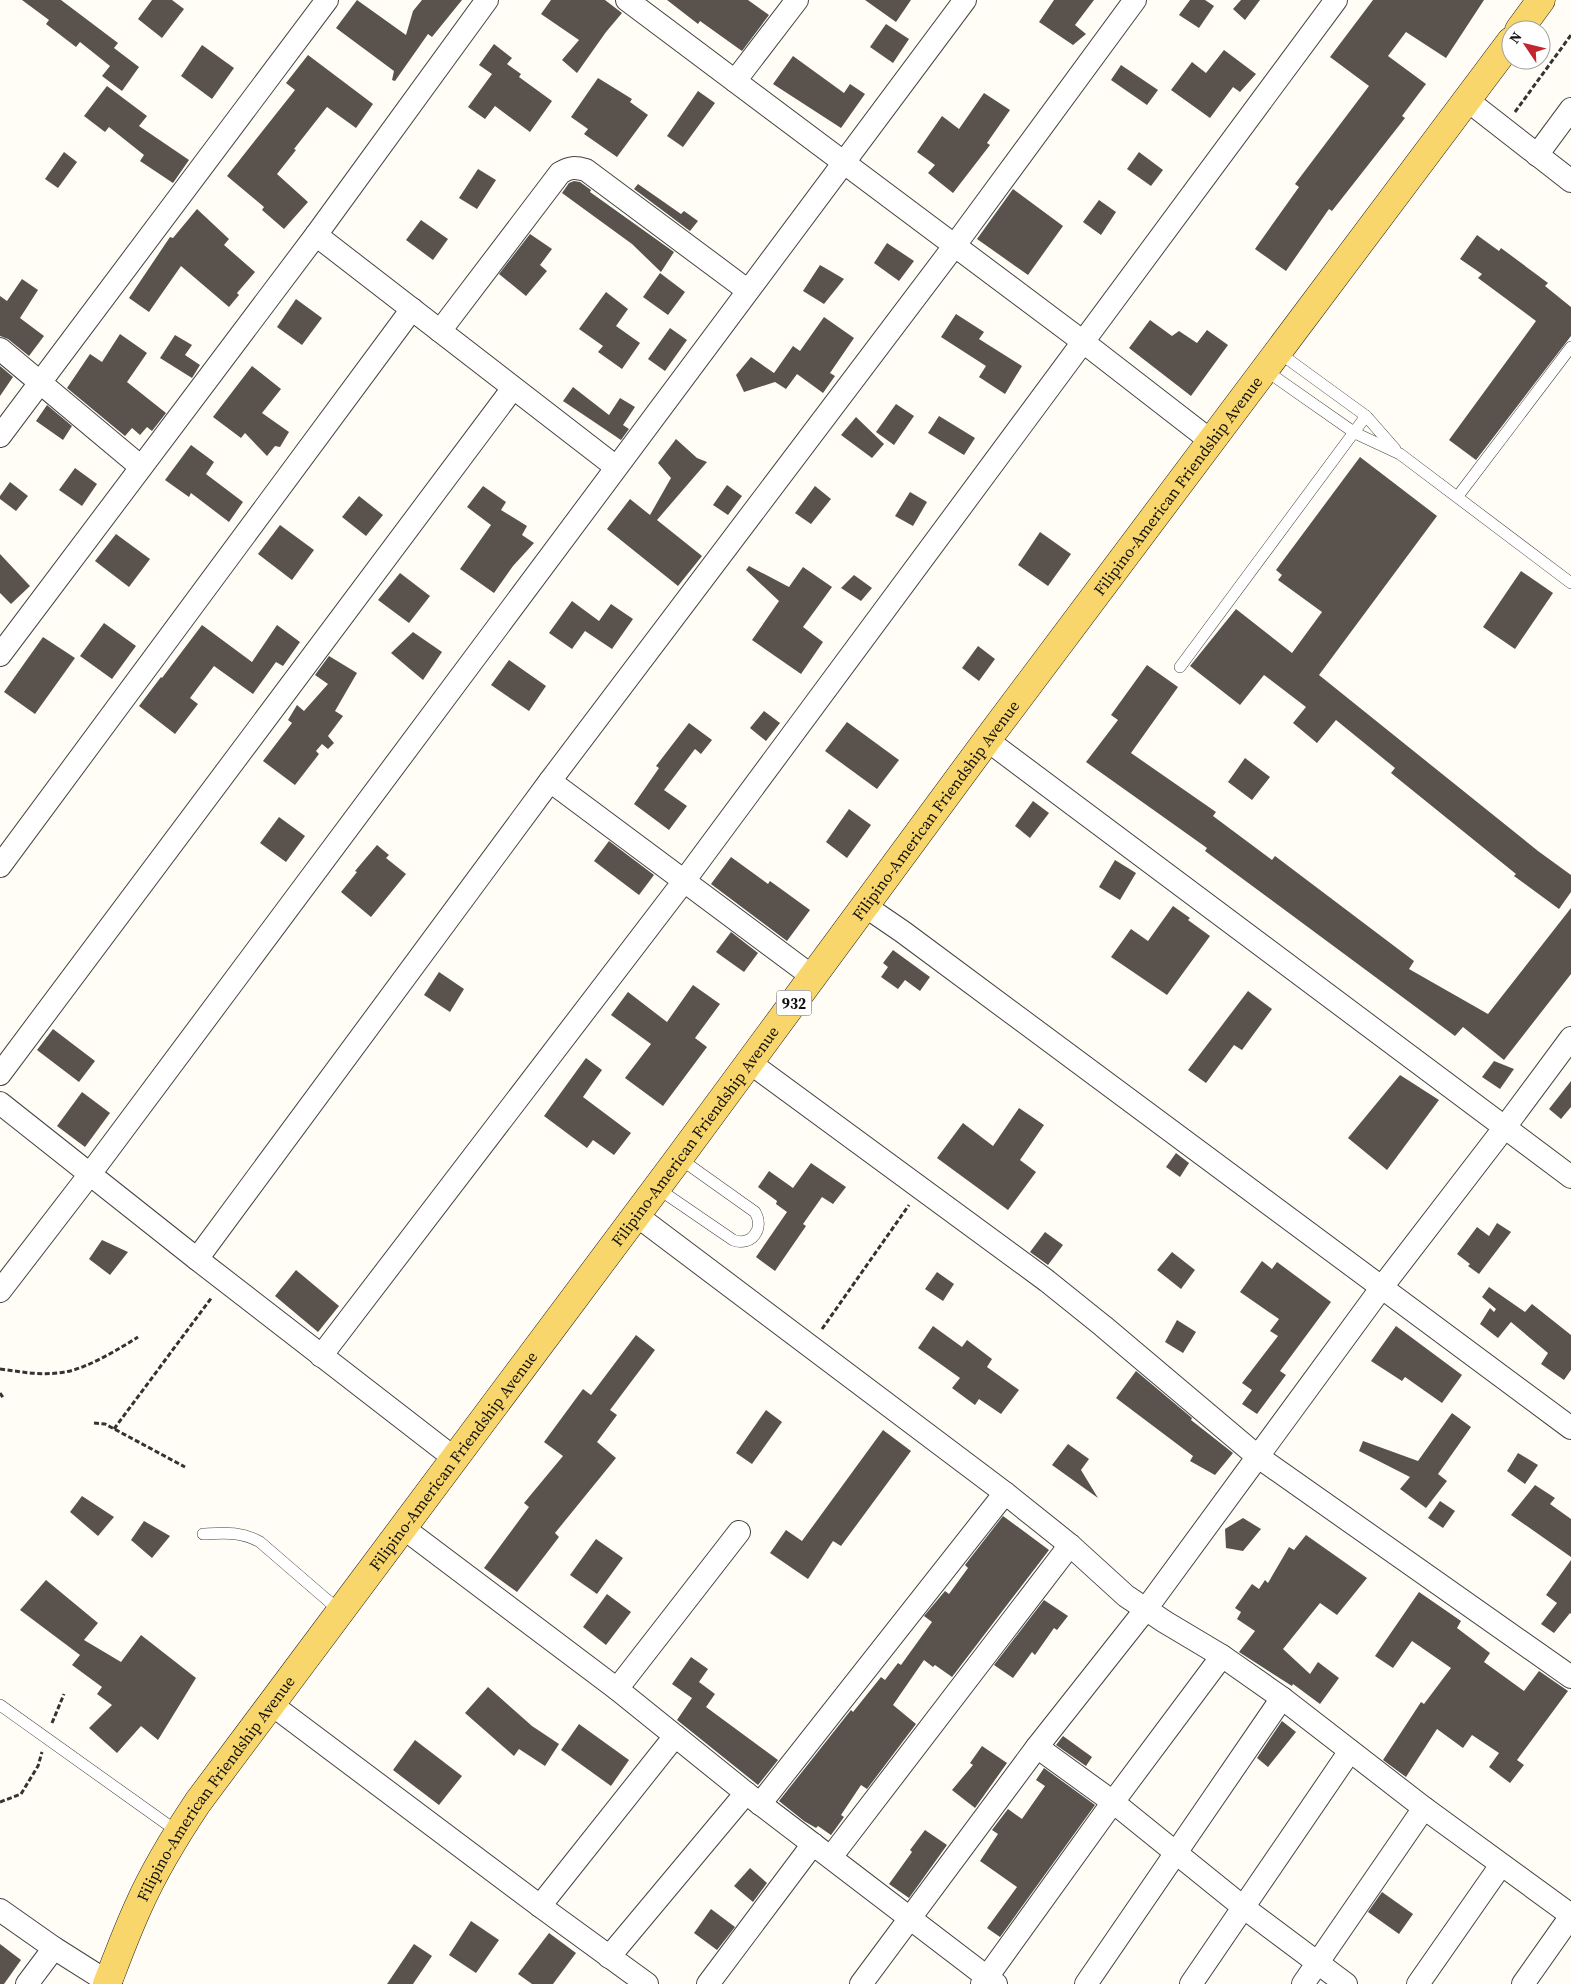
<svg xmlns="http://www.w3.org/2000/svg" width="1571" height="1984" font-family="'Source Serif 4',serif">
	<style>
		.building { fill: #5a524d }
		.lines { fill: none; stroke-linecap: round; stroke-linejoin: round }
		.lane-casing { stroke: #444; stroke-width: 12 }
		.street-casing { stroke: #444; stroke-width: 24 }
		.primary-casing { stroke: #222; stroke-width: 29 }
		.path { stroke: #333; stroke-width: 3; stroke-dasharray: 5 2.5; stroke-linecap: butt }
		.lane { stroke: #fff; stroke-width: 11 }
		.street { stroke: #fff; stroke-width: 22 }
		.primary { stroke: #f9d66b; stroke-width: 28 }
		.labels { text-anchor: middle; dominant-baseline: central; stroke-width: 5; stroke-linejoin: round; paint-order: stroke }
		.shield { fill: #fff; stroke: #585858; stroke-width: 1 }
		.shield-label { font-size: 15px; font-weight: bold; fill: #111 }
		.street-label { font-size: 16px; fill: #111; stroke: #fff }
	</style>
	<rect width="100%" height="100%" fill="#fffdf5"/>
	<g class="building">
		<polygon points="22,0 61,0 118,43 114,48 139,67 122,91 102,76 110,66 80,42 76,47 46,24 49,20"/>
		<polygon points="152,0 172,0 184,9 162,38 138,19"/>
		<polygon points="357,0 406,35 413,11 422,0 462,0 432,37 428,34 395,81 392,80 394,71 336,28"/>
		<polygon points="551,0 605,0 622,13 606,32 577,73 562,60 579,40 541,14"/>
		<polygon points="667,0 748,0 769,15 742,51 700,21 698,24"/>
		<polygon points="865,0 911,0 896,22"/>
		<polygon points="1054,0 1094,0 1075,25 1086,34 1073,45 1039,22"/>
		<polygon points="1190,0 1205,0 1214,6 1199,28 1179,15"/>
		<polygon points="1241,0 1260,0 1245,20 1233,9"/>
		<polygon points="1373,0 1484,0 1446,58 1406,32 1388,56 1426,84 1402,116 1405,118 1332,211 1329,209 1286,271 1255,249 1299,187 1295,184 1369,86 1330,57"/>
		<polygon points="886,24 909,39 893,63 870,47"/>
		<polygon points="494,44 512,58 507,64 521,74 519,77 552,101 530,132 495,106 485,119 468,107 492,74 479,65"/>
		<polygon points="202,45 234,68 212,99 181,76"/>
		<polygon points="1224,50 1256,74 1240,92 1233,87 1210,118 1171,90 1192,62 1206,73"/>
		<polygon points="308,55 373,104 356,128 327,107 294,149 296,150 277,174 308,202 284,229 262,210 264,207 227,176 295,90 286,83"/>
		<polygon points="793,56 844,93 850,84 865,94 841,128 773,84"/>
		<polygon points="1121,65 1158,90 1147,105 1111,80"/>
		<polygon points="598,78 632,99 630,102 648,115 617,157 584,134 588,129 571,117"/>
		<polygon points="107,86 147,116 139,126 189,160 173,183 140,161 144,155 109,127 105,132 84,116"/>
		<polygon points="698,91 715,103 683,147 667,136"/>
		<polygon points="984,93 1010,110 987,143 990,145 953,193 928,173 935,165 917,152 942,116 959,129"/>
		<polygon points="64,152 77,162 58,188 45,179"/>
		<polygon points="1139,152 1163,170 1151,186 1127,169"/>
		<polygon points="478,169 496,180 477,209 459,198"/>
		<polygon points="574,181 580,182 591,190 590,192 674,252 661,272 632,244 562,193 569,183"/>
		<polygon points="638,184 681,214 684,211 698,221 690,231 634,189"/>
		<polygon points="1013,189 1063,226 1028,275 977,239"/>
		<polygon points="1099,200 1116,212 1101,235 1083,222"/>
		<polygon points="197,209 229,239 224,245 255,272 237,293 239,295 229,307 181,266 149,312 129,298 170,237 173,238"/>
		<polygon points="421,220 448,239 433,260 406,240"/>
		<polygon points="530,234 552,249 540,265 547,271 526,296 499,274"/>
		<polygon points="1477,235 1499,251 1501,248 1548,283 1545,286 1571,307 1571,336 1476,460 1449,440 1536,321 1478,278 1482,274 1460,259"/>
		<polygon points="887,243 914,261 899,281 874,263"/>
		<polygon points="820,265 844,279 824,304 803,291"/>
		<polygon points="660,273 685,292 668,315 643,297"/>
		<polygon points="22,279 38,290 20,318 44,336 29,356 8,339 0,336 0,296 7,301"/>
		<polygon points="606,292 628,309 616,326 640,343 622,369 598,352 603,346 579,329"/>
		<polygon points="296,299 322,318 302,345 277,327"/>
		<polygon points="956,314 984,332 979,339 1022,366 1005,394 979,377 986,366 941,337"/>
		<polygon points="824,317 854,338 830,373 835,376 823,393 797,374 786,389 775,382 744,392 736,375 751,357 774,373 793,346 800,351"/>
		<polygon points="1150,320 1172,336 1179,331 1197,343 1207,330 1228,345 1191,396 1129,348"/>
		<polygon points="670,328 687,340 665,371 648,359"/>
		<polygon points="120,334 147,353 127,382 166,413 152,431 147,427 140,435 132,428 125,436 67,388 90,354 102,362"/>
		<polygon points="175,335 192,345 185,355 200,365 192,378 160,358"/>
		<polygon points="0,366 13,377 0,396"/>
		<polygon points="252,366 281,389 262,413 289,432 280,447 275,446 267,456 245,433 241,438 213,417"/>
		<polygon points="573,387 609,415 620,398 635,407 623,425 629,429 621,440 563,401"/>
		<polygon points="896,404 914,416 894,445 876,432"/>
		<polygon points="47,405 72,426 63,440 36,421"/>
		<polygon points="939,416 975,438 964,455 928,433"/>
		<polygon points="856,417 884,444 872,458 841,435"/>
		<polygon points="676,439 697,458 707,462 657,520 702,556 678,586 607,529 630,499 650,515 671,478 658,463"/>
		<polygon points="191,445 214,462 206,474 243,502 229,522 191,493 189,497 165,480"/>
		<polygon points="1360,457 1437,516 1319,675 1538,851 1571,875 1571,892 1559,909 1514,876 1516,874 1391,773 1395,768 1336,720 1317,743 1293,723 1306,707 1264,675 1240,705 1190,666 1236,609 1292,653 1322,612 1278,580 1282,575 1276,570"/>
		<polygon points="75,468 97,484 82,506 59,490"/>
		<polygon points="10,482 28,496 16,511 0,499 0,496"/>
		<polygon points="727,485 742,496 728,515 713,505"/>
		<polygon points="483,486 506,502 501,510 527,526 522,535 534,543 513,566 494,593 460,569 491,525 467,507"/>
		<polygon points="815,486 831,499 811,524 795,513"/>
		<polygon points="910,492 927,502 913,526 895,516"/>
		<polygon points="359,496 383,515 366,536 342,517"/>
		<polygon points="280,525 314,550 292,580 258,554"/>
		<polygon points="1040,532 1071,554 1048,586 1018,565"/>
		<polygon points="116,534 150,559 129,587 95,561"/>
		<polygon points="0,554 30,586 11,604 0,593"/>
		<polygon points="749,566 789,587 803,567 832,587 803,627 823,642 801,674 752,640 779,601 746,570"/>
		<polygon points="1521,571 1553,593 1515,649 1483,627"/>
		<polygon points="400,573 430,596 409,623 378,600"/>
		<polygon points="854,575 872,588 861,601 841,588"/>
		<polygon points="572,601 599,621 611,604 633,619 612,649 585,631 572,649 549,633"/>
		<polygon points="104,623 136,646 112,679 80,656"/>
		<polygon points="202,625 252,662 277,625 300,642 283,666 276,662 253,694 214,666 190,698 198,704 175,734 139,706 161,677 162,678"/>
		<polygon points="413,632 442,652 423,680 391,653"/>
		<polygon points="43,637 75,658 35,714 4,692"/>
		<polygon points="978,646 995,659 979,681 962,668"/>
		<polygon points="329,656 357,673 335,711 343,716 328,736 334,743 328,749 322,744 316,751 319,754 295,785 263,761 292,723 288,720 297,705 304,711 328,684 315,675"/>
		<polygon points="509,660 546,686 529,711 491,685"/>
		<polygon points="1147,665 1178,687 1131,753 1216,812 1213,816 1272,860 1275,856 1414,961 1409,969 1488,1014 1571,908 1571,974 1504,1060 1463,1027 1455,1036 1205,851 1207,848 1086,762 1118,720 1111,715"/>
		<polygon points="764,711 780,723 766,741 750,728"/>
		<polygon points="847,722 899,760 877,789 825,751"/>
		<polygon points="689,723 712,740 701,754 695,749 664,790 687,806 669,830 634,804 659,768 656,766"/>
		<polygon points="1245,758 1270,777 1252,800 1228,782"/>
		<polygon points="1033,801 1049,813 1030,838 1015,826"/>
		<polygon points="849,809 871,825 847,858 826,842"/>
		<polygon points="279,817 305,836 286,862 260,843"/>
		<polygon points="609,841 654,875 639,895 594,861"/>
		<polygon points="377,845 389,855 386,858 406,874 371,917 341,892 357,872 355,871"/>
		<polygon points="731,857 768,884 770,881 810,910 787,941 711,884"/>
		<polygon points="1115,860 1136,873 1120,900 1099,887"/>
		<polygon points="1173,906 1190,918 1188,920 1210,936 1167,995 1111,957 1131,929 1148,941"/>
		<polygon points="731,932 758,953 744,972 716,952"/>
		<polygon points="893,950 930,977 920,991 905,980 898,989 881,977 888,967 883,963"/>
		<polygon points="439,972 464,989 450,1012 424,995"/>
		<polygon points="693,985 720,1004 695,1038 707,1047 663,1106 625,1078 651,1044 611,1015 628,992 667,1022"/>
		<polygon points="1248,991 1272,1009 1242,1050 1234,1045 1206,1083 1188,1070"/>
		<polygon points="53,1029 95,1061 79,1082 37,1050"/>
		<polygon points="586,1058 602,1070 583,1097 631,1133 614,1155 593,1140 587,1148 544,1116"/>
		<polygon points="1494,1061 1514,1069 1500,1089 1482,1077"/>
		<polygon points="1400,1075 1439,1100 1387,1170 1348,1138"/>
		<polygon points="1571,1081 1571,1107 1561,1119 1549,1109"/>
		<polygon points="82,1092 110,1113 85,1147 57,1126"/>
		<polygon points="1019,1108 1044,1125 1020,1160 1036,1172 1008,1210 937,1158 963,1123 993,1146"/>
		<polygon points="1176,1153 1189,1163 1180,1177 1166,1167"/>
		<polygon points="811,1163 846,1187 833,1204 822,1197 803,1224 806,1226 775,1271 756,1257 787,1212 776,1204 777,1201 758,1187 769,1171 793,1188"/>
		<polygon points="1497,1223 1511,1232 1479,1274 1468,1266 1470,1264 1457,1254 1477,1227 1489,1236"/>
		<polygon points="1045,1232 1063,1245 1048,1265 1030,1252"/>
		<polygon points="102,1240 128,1252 110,1275 89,1259"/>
		<polygon points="1172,1252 1195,1270 1181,1289 1157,1270"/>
		<polygon points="1262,1261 1272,1269 1277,1262 1331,1302 1280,1371 1286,1375 1257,1414 1242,1404 1252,1390 1242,1383 1278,1336 1270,1331 1279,1319 1240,1292"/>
		<polygon points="296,1270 339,1306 318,1332 275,1296"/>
		<polygon points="937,1272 954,1284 943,1301 925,1289"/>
		<polygon points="1489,1287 1525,1312 1532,1304 1571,1335 1571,1370 1564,1380 1541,1364 1548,1353 1511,1322 1498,1338 1480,1324 1490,1308 1494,1312 1496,1309 1482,1297"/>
		<polygon points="1177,1320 1196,1332 1183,1353 1165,1342"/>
		<polygon points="933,1326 962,1347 967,1340 992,1359 987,1367 1019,1390 1001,1414 979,1399 975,1405 952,1388 960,1378 918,1348"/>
		<polygon points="1396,1326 1462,1375 1442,1403 1405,1377 1402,1381 1371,1361"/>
		<polygon points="636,1335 655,1350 610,1410 617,1415 597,1442 616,1458 555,1533 559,1537 517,1592 484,1568 529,1507 524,1503 563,1456 544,1442 583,1389 591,1395"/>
		<polygon points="1136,1371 1192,1418 1191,1420 1233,1453 1215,1475 1190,1461 1193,1456 1116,1398"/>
		<polygon points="766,1410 782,1422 752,1464 736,1453"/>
		<polygon points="1452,1413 1471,1427 1438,1474 1447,1481 1426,1508 1400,1489 1410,1477 1359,1451 1363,1441 1418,1461"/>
		<polygon points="883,1430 911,1451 841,1546 833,1541 808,1579 770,1553 786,1530 802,1541"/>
		<polygon points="1068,1444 1089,1459 1081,1470 1098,1498 1052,1465"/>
		<polygon points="1518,1453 1538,1465 1525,1484 1507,1471"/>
		<polygon points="1535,1485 1555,1498 1550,1504 1571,1519 1571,1557 1511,1515"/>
		<polygon points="82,1496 114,1517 98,1536 70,1512"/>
		<polygon points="1440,1501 1455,1511 1443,1528 1428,1518"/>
		<polygon points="1003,1516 1049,1550 952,1677 935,1665 933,1667 924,1660 893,1705 916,1724 867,1789 861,1785 841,1815 844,1817 831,1835 818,1826 816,1828 804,1821 779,1801 851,1710 853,1712 881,1677 885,1680 898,1663 901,1665 932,1622 924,1616 945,1591 949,1594 968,1568 965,1565"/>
		<polygon points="1243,1518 1261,1529 1243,1551 1226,1548 1225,1529"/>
		<polygon points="144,1521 170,1536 152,1558 131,1540"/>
		<polygon points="1306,1535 1367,1578 1337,1615 1320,1603 1283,1649 1310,1674 1318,1662 1339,1678 1320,1704 1293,1684 1292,1686 1239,1652 1255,1631 1237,1619 1241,1612 1235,1608 1252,1584 1259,1589 1265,1580 1268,1583 1289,1547 1294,1550"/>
		<polygon points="596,1539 623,1558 597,1594 570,1575"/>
		<polygon points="1571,1560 1571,1614 1570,1613 1554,1633 1541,1624 1557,1603 1546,1595"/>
		<polygon points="46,1580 98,1623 84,1640 121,1662 141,1635 196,1678 158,1740 141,1726 117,1753 89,1728 112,1705 97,1694 102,1687 72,1665 80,1655 20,1610"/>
		<polygon points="1419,1592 1461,1621 1457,1628 1490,1653 1484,1662 1524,1691 1539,1671 1568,1691 1517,1760 1524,1765 1510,1783 1489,1767 1499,1753 1472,1735 1463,1748 1437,1729 1406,1777 1383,1760 1421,1702 1424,1704 1451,1668 1412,1641 1393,1668 1375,1656"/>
		<polygon points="607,1594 631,1612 606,1645 583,1627"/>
		<polygon points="1044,1600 1068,1616 1057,1630 1054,1628 1035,1655 1032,1652 1013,1678 994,1665"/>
		<polygon points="691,1657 708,1669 699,1682 715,1694 706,1707 778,1760 758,1785 677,1720 692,1698 672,1684"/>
		<polygon points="488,1687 532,1726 559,1744 545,1766 519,1749 514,1756 465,1713"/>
		<polygon points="1282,1721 1296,1732 1268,1767 1257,1758"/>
		<polygon points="579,1724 629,1760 611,1786 561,1750"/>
		<polygon points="1063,1736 1092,1757 1086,1766 1056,1745"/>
		<polygon points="415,1740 462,1776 439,1805 393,1770"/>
		<polygon points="982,1746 1007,1763 975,1808 952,1790 973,1765 970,1763"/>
		<polygon points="1044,1768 1095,1805 1000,1937 987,1928 1017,1887 980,1861 998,1834 992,1830 1008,1809 1022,1819 1045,1786 1036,1780"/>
		<polygon points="925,1830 947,1845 909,1898 889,1884 912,1852 910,1850"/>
		<polygon points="750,1868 767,1883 753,1902 734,1886"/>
		<polygon points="1382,1892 1413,1914 1399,1934 1368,1912"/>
		<polygon points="711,1909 735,1927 717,1950 694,1933"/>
		<polygon points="471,1921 499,1940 476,1973 449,1955"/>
		<polygon points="549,1933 576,1953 553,1984 532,1984 518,1974"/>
		<polygon points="0,1944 21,1960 4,1984 0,1984"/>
		<polygon points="414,1944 432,1956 413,1984 387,1984"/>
	</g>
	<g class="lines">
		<defs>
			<g id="lane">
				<polyline points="1278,352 1366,416 1395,449"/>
				<polyline points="1265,370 1355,433 1400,454 1571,583"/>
				<polyline points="1458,496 1571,347"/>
				<polyline points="1180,667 1366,416"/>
				<path d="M657 1188 733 1240C751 1247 765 1229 755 1212L679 1158"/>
				<path d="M203 1534C224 1533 241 1531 260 1542L340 1611"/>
				<polyline points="0,1705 178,1832"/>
			</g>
			<g id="street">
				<polyline points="627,0 1082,341 1211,441"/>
				<polyline points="735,81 797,0"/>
				<polyline points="1467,100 1571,181"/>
				<polyline points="1537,155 1571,109"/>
				<polyline points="316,235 616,467"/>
				<path d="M440 331 560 173C570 167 575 167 586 170L747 290"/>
				<polyline points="0,349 141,467"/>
				<polyline points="0,436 327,0"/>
				<polyline points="0,655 316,235 487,0"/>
				<polyline points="987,740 1571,1177"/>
				<polyline points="550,781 813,977"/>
				<polyline points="0,866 412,309"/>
				<polyline points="865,906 903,932 1571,1428"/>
				<polyline points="749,1062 1047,1281 1103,1326 1257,1456 1571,1677"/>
				<polyline points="0,1074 513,388"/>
				<polyline points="0,1103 197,1259 454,1458"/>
				<polyline points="636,1215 1005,1493 1070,1545 1126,1596 1165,1622 1222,1656 1282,1698 1424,1808 1571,1915"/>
				<polyline points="197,1259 550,781 955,245 1135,0"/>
				<polyline points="0,1291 90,1174 965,0"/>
				<polyline points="321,1356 684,881 1336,0"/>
				<polyline points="402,1527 617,1689 746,1793 996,1984"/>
				<polyline points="617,1689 739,1532"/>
				<polyline points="271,1704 540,1906 647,1984"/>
				<polyline points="1037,1747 1113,1802 1243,1907 1346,1984"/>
				<polyline points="760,1804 1005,1493"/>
				<polyline points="831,1857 1070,1545"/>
				<polyline points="540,1906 675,1736"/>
				<polyline points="0,1910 54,1948 111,1984"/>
				<polyline points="609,1957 746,1793"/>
				<polyline points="27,1984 54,1948"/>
				<polyline points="708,1984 813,1844"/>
				<polyline points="861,1984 1037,1747 1146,1609 1382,1287 1505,1127 1571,1038"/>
				<polyline points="982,1984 1113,1802 1222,1656"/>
				<polyline points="1086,1984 1282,1698"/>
				<polyline points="1191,1984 1350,1751"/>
				<polyline points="1303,1984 1424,1808"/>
				<polyline points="1418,1984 1501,1865"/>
				<polyline points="1523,1984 1571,1916"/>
			</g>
			<g id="primary">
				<polyline points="1519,30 1541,0"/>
				<path id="s1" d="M107 1984C117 1958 127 1931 139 1905 155 1869 176 1835 198 1802L679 1158 987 740 1511 41"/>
			</g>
		</defs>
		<use href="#lane" class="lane-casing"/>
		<use href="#street" class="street-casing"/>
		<use href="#primary" class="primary-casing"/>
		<g class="path">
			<polyline points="1515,112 1571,35"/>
			<polyline points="822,1329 909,1205"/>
			<path d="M0 1369C22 1372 43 1376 65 1372 88 1368 119 1349 138 1337"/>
			<polyline points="0,1393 4,1399"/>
			<polyline points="94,1423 105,1424 185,1467"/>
			<polyline points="114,1429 212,1297"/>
			<polyline points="52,1723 64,1694"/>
			<polyline points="0,1802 21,1794 38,1766 42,1752"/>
		</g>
		<use href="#lane" class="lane"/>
		<use href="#street" class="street"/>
		<use href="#primary" class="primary"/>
	</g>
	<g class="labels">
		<rect class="shield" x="776.5" y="990.5" width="35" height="25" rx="4"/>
		<g class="shield-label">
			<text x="794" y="1003">932</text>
		</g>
		<g class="street-label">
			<text stroke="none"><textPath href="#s1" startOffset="1845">Filipino-American Friendship Avenue</textPath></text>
			<text stroke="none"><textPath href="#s1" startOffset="1440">Filipino-American Friendship Avenue</textPath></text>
			<text stroke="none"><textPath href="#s1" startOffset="1035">Filipino-American Friendship Avenue</textPath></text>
			<text stroke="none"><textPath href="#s1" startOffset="630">Filipino-American Friendship Avenue</textPath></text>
			<text stroke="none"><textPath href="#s1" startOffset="225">Filipino-American Friendship Avenue</textPath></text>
		</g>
	</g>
	<g transform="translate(1526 45) rotate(305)"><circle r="24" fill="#ffffff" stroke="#a0a0a0"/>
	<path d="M0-4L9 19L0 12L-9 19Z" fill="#c4262e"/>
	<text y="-8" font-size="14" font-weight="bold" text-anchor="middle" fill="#111111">N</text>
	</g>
</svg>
